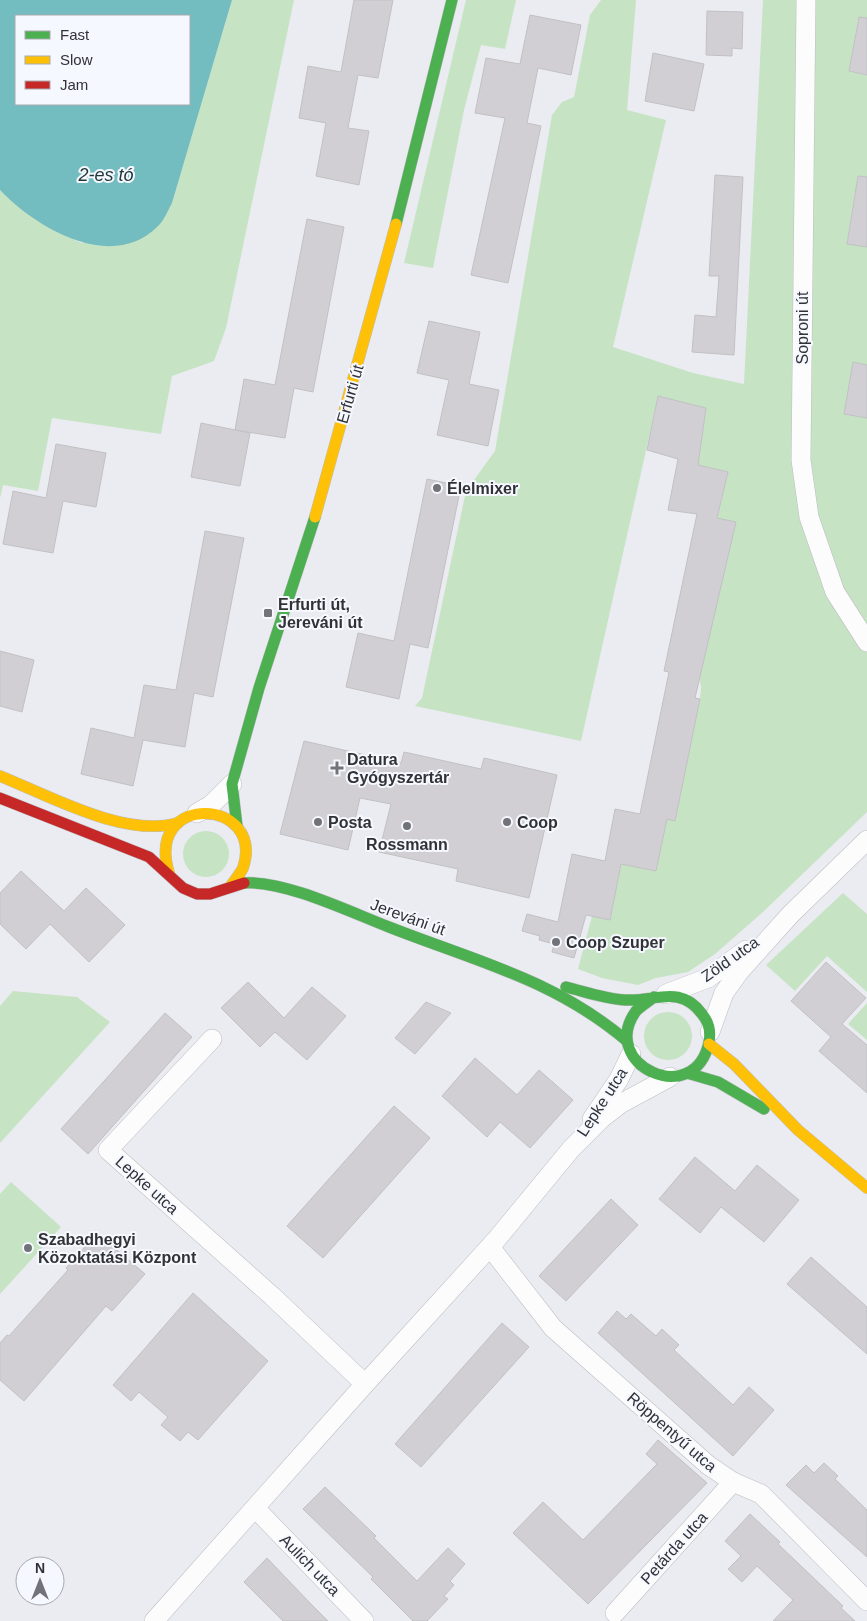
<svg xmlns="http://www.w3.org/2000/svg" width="867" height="1621" font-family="Arial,sans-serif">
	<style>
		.green { fill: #c6e3c4 }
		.water { fill: #73bcbf; fill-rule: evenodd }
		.building { fill: #d1cfd3; stroke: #c1c1c4 }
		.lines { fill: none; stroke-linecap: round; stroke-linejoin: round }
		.street-casing { stroke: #bcbdc2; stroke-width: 20 }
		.fast-casing { stroke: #bcbdc2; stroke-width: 12 }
		.slow-casing { stroke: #bcbdc2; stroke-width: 12 }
		.jam-casing { stroke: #bcbdc2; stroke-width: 12 }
		.street { stroke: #fcfcfd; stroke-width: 19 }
		.fast { stroke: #4caf50; stroke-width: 11 }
		.slow { stroke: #ffc107; stroke-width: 11 }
		.jam { stroke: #c62828; stroke-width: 11 }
		.poi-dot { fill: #727378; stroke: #f6f8ff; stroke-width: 2 }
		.labels { text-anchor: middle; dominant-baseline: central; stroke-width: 4; stroke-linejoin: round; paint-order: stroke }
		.street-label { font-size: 16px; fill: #313236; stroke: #f6f8ff }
		.poi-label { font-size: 16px; font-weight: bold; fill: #313236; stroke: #f6f8ff; text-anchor: start }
		.water-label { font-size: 18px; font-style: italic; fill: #1f3636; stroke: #f6f8ff }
	</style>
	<rect width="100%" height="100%" fill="#ebecf2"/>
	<g class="green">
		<path d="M232 0H294L226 328 214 361 172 376 161 434 52 418 38 491 3 485 0 498V190C23 214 51 231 82 243L172 203Z"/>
		<polygon points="466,0 516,0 505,49 481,45 464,110 433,268 404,263"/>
		<polygon points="601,0 636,0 627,110 666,120 613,347 693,373 744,384 763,0 867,0 867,21 858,19 849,71 867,75 867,194 855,192 847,243 867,247 867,365 853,363 844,413 867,418 867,812 763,912 715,954 688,972 656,978 638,985 602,978 578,969 592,916 610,920 621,864 656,871 667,819 675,820 700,699 701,687 699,678 735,522 717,518 728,472 698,465 706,409 658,397 581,741 415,706 422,698 466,491 495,451 552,115 562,102 574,97 590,15"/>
		<circle cx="206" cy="854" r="23"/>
		<polygon points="843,893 867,914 867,992 827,956 795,991 766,965"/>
		<polygon points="13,991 77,997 110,1022 0,1143 0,1006"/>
		<polygon points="867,1003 867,1040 848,1024"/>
		<circle cx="668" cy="1036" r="24"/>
		<polygon points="11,1182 61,1227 0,1294 0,1194"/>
	</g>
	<path class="water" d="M0 0H232L172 203C168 210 164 221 158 226 112 273 36 228 0 190ZM16 16H189V104H16Z"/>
	<g class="building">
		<polygon points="354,0 393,0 378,78 358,75 348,128 369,131 359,185 316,176 326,123 299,118 308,66 341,72"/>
		<polygon points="707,11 743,12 742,49 732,48 732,56 706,55"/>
		<polygon points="530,15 581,25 571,75 538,68 527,123 541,126 508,283 471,275 505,118 475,113 486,58 520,64"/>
		<polygon points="859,17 867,18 867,75 849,71"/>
		<polygon points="653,53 704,64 694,111 645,101"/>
		<polygon points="715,175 743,177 734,355 692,352 695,315 716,317 719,276 709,276"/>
		<polygon points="858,176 867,177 867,247 847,244"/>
		<polygon points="307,219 344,227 313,392 294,388 285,438 235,430 244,379 275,385"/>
		<polygon points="429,321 480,332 469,384 499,390 488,446 437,435 449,380 417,373"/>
		<polygon points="853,362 867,365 867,418 844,414"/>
		<polygon points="658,396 706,408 698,465 728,472 717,518 736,522 695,698 700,699 675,821 667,819 656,871 621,864 610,920 586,915 574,958 552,952 554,944 539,940 540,936 522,931 527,914 558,922 572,854 605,861 615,809 640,814 669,672 664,671 697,514 668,510 678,459 647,450"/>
		<polygon points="201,423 250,433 240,486 191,477"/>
		<polygon points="56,444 106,453 96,507 63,501 53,553 3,544 13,491 46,498"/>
		<polygon points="427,479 461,486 428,648 410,644 399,699 346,687 358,633 394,641"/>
		<polygon points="205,531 244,538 213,697 194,693 185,747 143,740 133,786 81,774 91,728 134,738 144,685 176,690"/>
		<polygon points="0,651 34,660 22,712 0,706"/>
		<polygon points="304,741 401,763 404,752 481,769 484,758 557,775 529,898 456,881 458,869 379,852 391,804 360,798 348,850 280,834"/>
		<polygon points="21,871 64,911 86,888 125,925 89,962 50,924 26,949 0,924 0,893"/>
		<polygon points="826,962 866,998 842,1024 867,1045 867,1093 819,1051 831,1037 791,1001"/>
		<polygon points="248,982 284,1018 312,987 346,1016 307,1060 275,1032 260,1047 221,1008"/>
		<polygon points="426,1002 451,1013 415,1054 395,1038"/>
		<polygon points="165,1013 192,1037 88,1154 61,1129"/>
		<polygon points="475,1058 517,1095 539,1070 573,1100 530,1148 500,1122 487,1137 442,1096"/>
		<polygon points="394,1106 430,1138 323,1258 287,1226"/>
		<polygon points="695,1157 735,1191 757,1165 799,1200 764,1242 721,1207 700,1233 659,1199"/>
		<polygon points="611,1199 638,1225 566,1301 539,1276"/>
		<polygon points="97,1233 145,1274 112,1311 106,1306 24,1401 0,1380 0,1343 7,1335 9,1336 68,1270 66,1268"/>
		<polygon points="811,1257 867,1307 867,1354 787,1284"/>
		<polygon points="193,1293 268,1361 198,1440 188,1432 180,1441 161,1425 168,1417 139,1392 131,1401 113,1385"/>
		<polygon points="617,1311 626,1319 631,1314 656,1336 662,1329 679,1345 674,1350 733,1405 749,1387 774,1410 733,1456 598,1333"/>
		<polygon points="502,1323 529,1347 421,1467 395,1444"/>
		<polygon points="658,1440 707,1483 588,1604 513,1533 543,1502 583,1540 657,1464 646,1454"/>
		<polygon points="824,1463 838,1476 835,1479 867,1510 867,1557 786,1485 806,1465 814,1473"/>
		<polygon points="325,1487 376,1536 374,1538 417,1581 448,1548 465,1564 450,1581 454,1585 444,1596 448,1599 427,1621 413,1621 371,1579 373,1577 303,1509"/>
		<polygon points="750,1514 780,1542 778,1544 843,1606 841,1608 855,1621 773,1621 793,1600 757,1566 742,1582 728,1569 741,1556 725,1541"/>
		<polygon points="267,1558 311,1604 328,1621 283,1621 244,1582"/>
	</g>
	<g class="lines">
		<defs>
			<g id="street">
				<polyline points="806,0 801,460 809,517 835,592 867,642"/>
				<polyline points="197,813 211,805 232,784"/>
				<polyline points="666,994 708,978 746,950"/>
				<polyline points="710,1032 724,993 739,972 790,915 867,840"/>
				<polyline points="212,1039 108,1150 272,1296 365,1384"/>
				<polyline points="592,1119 619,1079 631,1054"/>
				<polyline points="490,1247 553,1328 708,1465 733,1482 761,1494 867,1601"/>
				<polyline points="256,1509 364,1621"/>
				<polyline points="615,1613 733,1482"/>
				<polyline points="154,1621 365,1384 496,1240 571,1149 602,1118 620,1104 670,1077"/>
			</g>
			<g id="fast">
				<polyline points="396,224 452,0"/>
				<polyline points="237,826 232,784 259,688 315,517"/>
				<path d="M244 883C284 880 350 912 389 927 475 961 554 979 627 1041"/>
				<path d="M566 987C586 992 605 999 625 1000 656 1002 680 984 702 1014 709 1022 711 1031 709 1042 695 1110 597 1065 636 1011 641 1006 649 1001 654 997"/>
				<polyline points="687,1073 718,1082 764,1109"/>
			</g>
			<g id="slow">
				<polyline points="315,517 396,224"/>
				<path d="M0 776C50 796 124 838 178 823"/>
				<path d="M169 873C144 791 266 798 243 868 240 874 234 881 230 887"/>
				<polyline points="709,1044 734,1064 798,1130 867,1188"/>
			</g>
			<polyline id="jam" points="0,798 149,857 183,888 197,894 210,894 244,883"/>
		</defs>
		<use href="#street" class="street-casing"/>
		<use href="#fast" class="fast-casing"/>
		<use href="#slow" class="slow-casing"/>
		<use href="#jam" class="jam-casing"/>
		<use href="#street" class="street"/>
		<use href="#fast" class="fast"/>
		<use href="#slow" class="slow"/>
		<use href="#jam" class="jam"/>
	</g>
	<g class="poi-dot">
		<circle cx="437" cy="488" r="5"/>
		<rect x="263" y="608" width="10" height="10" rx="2.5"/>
		<path d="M334.5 760.5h5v5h5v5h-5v5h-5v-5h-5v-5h5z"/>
		<circle cx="318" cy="822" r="5"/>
		<circle cx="507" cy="822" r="5"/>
		<circle cx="407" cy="826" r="5"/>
		<circle cx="556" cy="942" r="5"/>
		<circle cx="28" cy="1248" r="5"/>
	</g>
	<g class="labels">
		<g class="street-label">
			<text transform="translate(802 328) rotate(-90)">Soproni út</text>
			<text transform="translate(350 394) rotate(-74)">Erfurti út</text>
			<text transform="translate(408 917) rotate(20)">Jereváni út</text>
			<text transform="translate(730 959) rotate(-35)">Zöld utca</text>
			<text transform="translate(602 1102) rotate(-57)">Lepke utca</text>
			<text transform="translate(147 1185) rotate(42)">Lepke utca</text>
			<text transform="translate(672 1432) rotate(41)">Röppentyű utca</text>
			<text transform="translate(674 1548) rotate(-48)">Petárda utca</text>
			<text transform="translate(310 1565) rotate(46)">Aulich utca</text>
		</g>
		<g class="poi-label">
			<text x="447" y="488">Élelmixer</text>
			<text x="278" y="604">Erfurti út,<tspan x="278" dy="18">Jereváni út</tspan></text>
			<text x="347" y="759">Datura<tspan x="347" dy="18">Gyógyszertár</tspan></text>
			<text x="328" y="822">Posta</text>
			<text x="517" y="822">Coop</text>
			<text x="407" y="844" text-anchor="middle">Rossmann</text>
			<text x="566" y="942">Coop Szuper</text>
			<text x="38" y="1239">Szabadhegyi<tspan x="38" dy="18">Közoktatási Központ</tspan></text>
		</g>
		<g class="water-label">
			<text x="106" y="175">2-es tó</text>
		</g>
	</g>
	<rect x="15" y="15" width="175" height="90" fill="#f6f8ff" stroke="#a7a9af"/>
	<rect x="25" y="31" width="25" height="8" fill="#4caf50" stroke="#a7a9af"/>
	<text x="60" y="40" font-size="15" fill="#313236">Fast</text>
	<rect x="25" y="56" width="25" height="8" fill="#ffc107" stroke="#a7a9af"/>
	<text x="60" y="65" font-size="15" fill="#313236">Slow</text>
	<rect x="25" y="81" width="25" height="8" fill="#c62828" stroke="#a7a9af"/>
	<text x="60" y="90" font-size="15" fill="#313236">Jam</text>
	<g transform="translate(40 1581)"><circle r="24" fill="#f6f8ff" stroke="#a7a9af"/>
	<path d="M0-4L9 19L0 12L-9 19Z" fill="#727378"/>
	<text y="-8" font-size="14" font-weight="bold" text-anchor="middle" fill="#313236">N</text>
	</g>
</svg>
